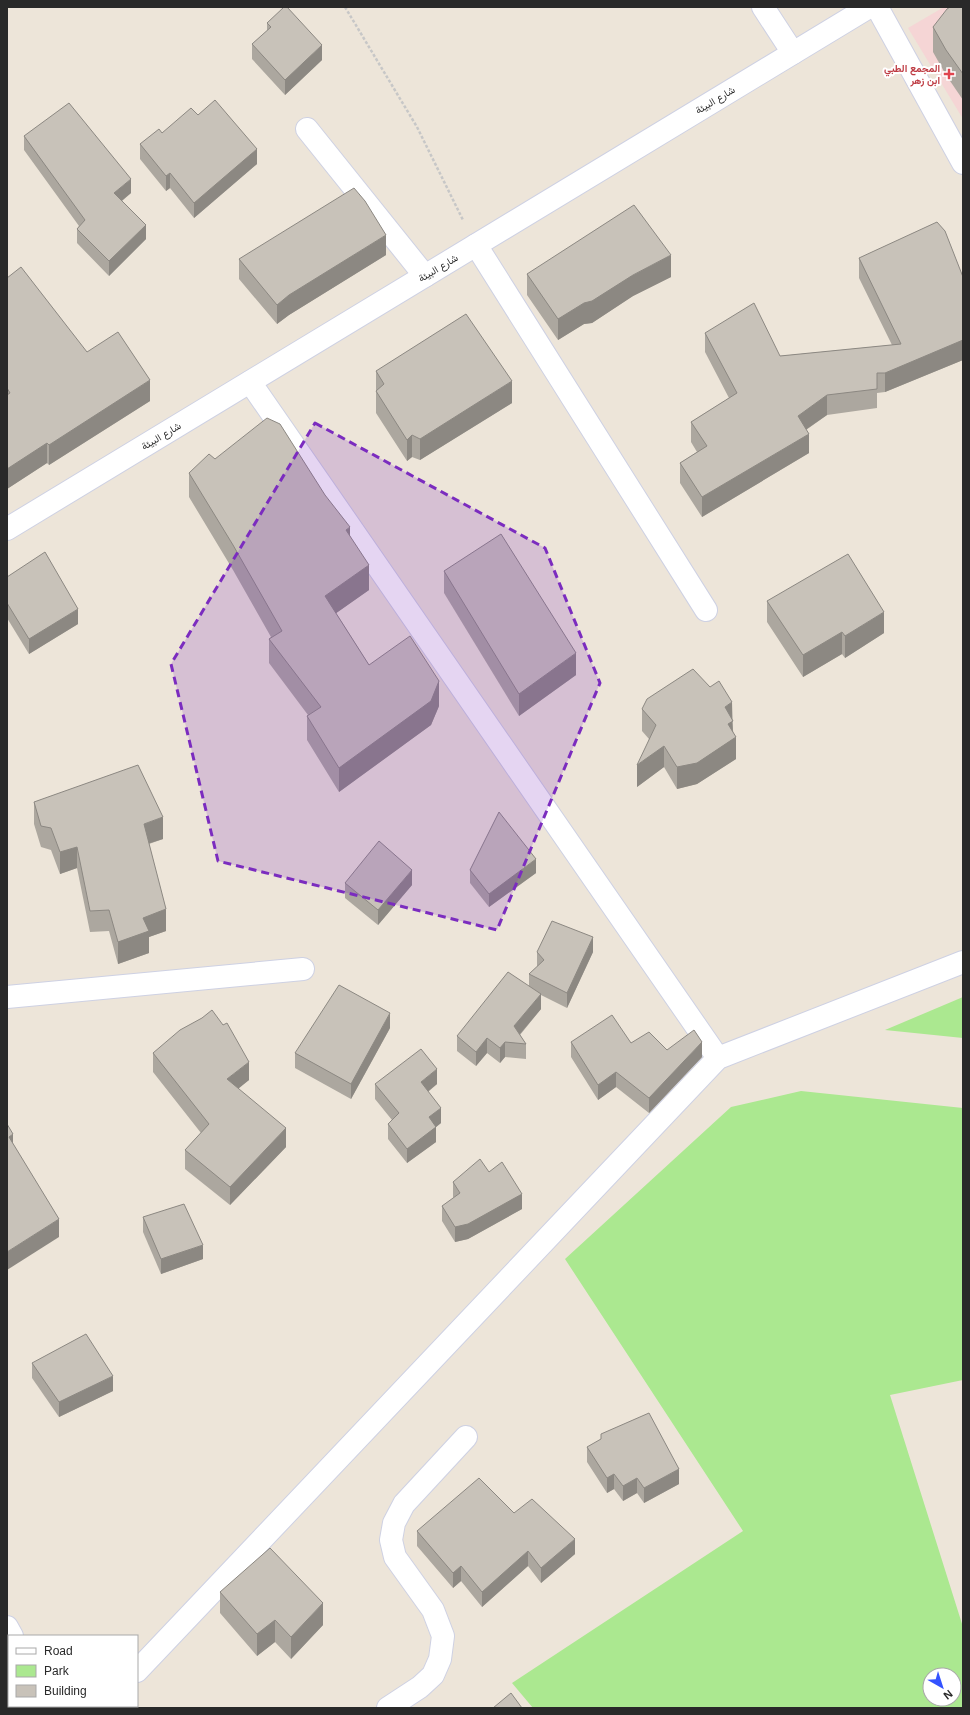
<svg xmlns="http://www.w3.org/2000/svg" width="970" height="1715" font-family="Helvetica,Vazirmatn,sans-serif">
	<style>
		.medical { fill: #f5d5d5 }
		.green { fill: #abe890; fill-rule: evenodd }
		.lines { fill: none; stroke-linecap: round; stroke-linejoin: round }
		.street-casing { stroke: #ced1e3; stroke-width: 24 }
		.secondary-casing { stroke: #ced1e3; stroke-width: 24 }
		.path { stroke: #c7c7c7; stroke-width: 2.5; stroke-dasharray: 3 2; stroke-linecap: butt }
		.street { stroke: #fff; stroke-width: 22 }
		.secondary { stroke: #fff; stroke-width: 22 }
		.wall { fill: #aca79f }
		.shaded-wall { fill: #8c8882 }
		.building { fill: #c8c2b9; stroke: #8c8882 }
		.marked { fill: #7b2cbf; fill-opacity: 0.2; stroke: #7b2cbf; stroke-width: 3; stroke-dasharray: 8 5; stroke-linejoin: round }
		.health-dot { fill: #e0444e; stroke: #fff; stroke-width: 1.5 }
		.labels { text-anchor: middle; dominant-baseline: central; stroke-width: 4; stroke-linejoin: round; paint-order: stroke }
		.health-label { font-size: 10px; font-weight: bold; fill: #be3a42; stroke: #fff; text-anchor: end }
		.street-label { font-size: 10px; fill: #292929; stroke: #fff }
	</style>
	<rect width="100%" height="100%" fill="#ede5d9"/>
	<polygon class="medical" points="944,7 963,7 963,119 908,28"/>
	<g class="green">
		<polygon points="963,997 963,1038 885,1030"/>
		<path d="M801 1091 963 1108V1380L890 1395 963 1627V1708H533L512 1683 743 1531 565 1259 731 1107ZM930 1675H954V1699H930Z"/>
	</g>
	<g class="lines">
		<defs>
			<g id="street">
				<polyline points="763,7 793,53"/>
				<polyline points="877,7 963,163"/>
				<polyline points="307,129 425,276"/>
				<polyline points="476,245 706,610"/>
				<polyline points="250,382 718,1058"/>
				<polyline points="7,997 303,969"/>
				<polyline points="137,1671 718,1058 963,962"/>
				<polyline points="102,1708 103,1706"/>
				<polyline points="388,1708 420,1687 433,1675 440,1659 443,1636 433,1610 395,1557 391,1540 394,1523 404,1504 466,1437"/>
			</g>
			<g id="secondary">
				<polyline points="7,529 869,7"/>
				<polyline points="7,1627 12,1636"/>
				<polyline points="48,1706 49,1708"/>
			</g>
		</defs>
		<use href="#street" class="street-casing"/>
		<use href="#secondary" class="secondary-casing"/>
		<polyline class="path" points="345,7 417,127 463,220"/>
		<use href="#street" class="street"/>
		<use href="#secondary" class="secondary"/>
	</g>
	<g class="wall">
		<polygon points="963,7 963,100 946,75 933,52 933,27"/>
		<polygon points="267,23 322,60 285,95 252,59 252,44 267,31"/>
		<polygon points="198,115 257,164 194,218 170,188 166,191 140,159 140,144"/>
		<polygon points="24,136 131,193 122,201 146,239 109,276 77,243 77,229 79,226 24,150"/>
		<polygon points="386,255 289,315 277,324 239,279 239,259"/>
		<polygon points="859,258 963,277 963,360 885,392 877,393 877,408 827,415 806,430 809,453 702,517 680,483 680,463 697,452 691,442 691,422 729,398 705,352 705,333 780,356 892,345 859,278"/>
		<polygon points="527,274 671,277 633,296 592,323 584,324 558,340 527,295"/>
		<polygon points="7,278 87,352 150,401 49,465 47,463 7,489"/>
		<polygon points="376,371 512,403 420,460 412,457 407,461 376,413"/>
		<polygon points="215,459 350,536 369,590 336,613 369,665 439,706 431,725 339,792 307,740 307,716 308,715 269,663 269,639 271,637 233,570 189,497 189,473"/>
		<polygon points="444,571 576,675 519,716 444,593"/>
		<polygon points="7,577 78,624 29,654 7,618"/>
		<polygon points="767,601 884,633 845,658 842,654 803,677 767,622"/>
		<polygon points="642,709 732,720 736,759 697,784 677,789 664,767 637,787 649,739 642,731"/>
		<polygon points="34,802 163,839 149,844 166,931 149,937 149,953 118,964 109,931 90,932 77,868 60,874 51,850 41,847 34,824"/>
		<polygon points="470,870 536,873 489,907 470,883"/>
		<polygon points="345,883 412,885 378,925 345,898"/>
		<polygon points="537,952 593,952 567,1008 541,995 541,1009 520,1035 526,1044 526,1059 505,1057 500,1063 487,1053 476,1066 457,1051 457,1036 529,986 529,974 537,967"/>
		<polygon points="390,1028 351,1099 295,1068 295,1053"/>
		<polygon points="571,1042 631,1043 702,1057 649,1113 616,1087 598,1100 571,1057"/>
		<polygon points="153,1053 249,1080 238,1088 286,1147 230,1205 185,1169 185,1150 201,1133 153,1072"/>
		<polygon points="375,1084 437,1084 428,1092 441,1123 436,1127 436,1142 407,1163 388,1139 388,1124 392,1120 375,1099"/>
		<polygon points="489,1172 522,1209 468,1239 455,1242 442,1221 442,1206 454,1198 453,1197 453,1182"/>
		<polygon points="143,1217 203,1259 161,1274 143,1232"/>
		<polygon points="32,1363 113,1391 59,1417 32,1378"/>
		<polygon points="587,1447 679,1484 644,1503 637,1493 623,1501 614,1489 607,1493 587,1462"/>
		<polygon points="514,1513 575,1554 541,1583 528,1566 482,1607 461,1581 453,1588 417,1546 417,1531"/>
		<polygon points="220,1592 323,1625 291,1659 275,1642 257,1656 220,1613"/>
	</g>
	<g class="shaded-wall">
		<polygon points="322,45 322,60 285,95 285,80"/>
		<polygon points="257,149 257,164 194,218 194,203"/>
		<polygon points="170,173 170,188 166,191 166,176"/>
		<polygon points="131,179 131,193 114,207 114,193"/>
		<polygon points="146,225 146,239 109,276 109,261"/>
		<polygon points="386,235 386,255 289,315 277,324 277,305 289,295"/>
		<polygon points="671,255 671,277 633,296 592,323 584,324 558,340 558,319 584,303 633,275"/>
		<polygon points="963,340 963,360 885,392 885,373"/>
		<polygon points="150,380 150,401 49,465 49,445"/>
		<polygon points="512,381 512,403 420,460 420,439"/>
		<polygon points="827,395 827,415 798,435 798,416"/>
		<polygon points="809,434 809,453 702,517 702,497"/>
		<polygon points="412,435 412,457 407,461 407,440"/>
		<polygon points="47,443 47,463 7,489 7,469"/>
		<polygon points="350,527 350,551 346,530"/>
		<polygon points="369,565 369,590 325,621 325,596"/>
		<polygon points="78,609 78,624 29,654 29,639"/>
		<polygon points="884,612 884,633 845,658 845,636"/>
		<polygon points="842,632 842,654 803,677 803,655"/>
		<polygon points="576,653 576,675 519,716 519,694"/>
		<polygon points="439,681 439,706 431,725 339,792 339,768"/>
		<polygon points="732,702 733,739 736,737 736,759 697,784 677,789 677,767 725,707"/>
		<polygon points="664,746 664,767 637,787 637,765"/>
		<polygon points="163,817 163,839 144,845 144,824"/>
		<polygon points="77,847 77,868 60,874 60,852"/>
		<polygon points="536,859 536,873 489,907 489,894"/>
		<polygon points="412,870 412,885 378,925 378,910"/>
		<polygon points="166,909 166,931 149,937 149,953 118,964 118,942 143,918"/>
		<polygon points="593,937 593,952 567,1008 567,993"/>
		<polygon points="541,994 541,1009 514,1041 514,1026"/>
		<polygon points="390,1013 390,1028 351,1099 351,1084"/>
		<polygon points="487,1038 487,1053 476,1066 476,1052"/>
		<polygon points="505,1042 505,1057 500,1063 500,1048"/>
		<polygon points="702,1042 702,1057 649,1113 649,1098"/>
		<polygon points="249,1062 249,1080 227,1098 227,1079"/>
		<polygon points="437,1069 437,1084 421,1097 421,1082"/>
		<polygon points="616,1072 616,1087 598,1100 598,1085"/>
		<polygon points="441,1108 441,1123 436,1127 436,1142 407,1163 407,1149 429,1117"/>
		<polygon points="286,1128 286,1147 230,1205 230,1187"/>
		<polygon points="13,1134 13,1153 9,1137"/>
		<polygon points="522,1194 522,1209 468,1239 455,1242 455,1227"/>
		<polygon points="59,1219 59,1237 7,1270 7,1252"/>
		<polygon points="203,1245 203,1259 161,1274 161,1259"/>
		<polygon points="113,1376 113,1391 59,1417 59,1402"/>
		<polygon points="679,1469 679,1484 644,1503 644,1488"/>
		<polygon points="614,1474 614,1489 607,1493 607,1478"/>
		<polygon points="637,1478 637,1493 623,1501 623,1486"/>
		<polygon points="575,1539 575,1554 541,1583 541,1568"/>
		<polygon points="528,1551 528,1566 482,1607 482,1592"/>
		<polygon points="461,1566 461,1581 453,1588 453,1573"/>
		<polygon points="323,1603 323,1625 291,1659 291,1637"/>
		<polygon points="275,1620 275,1642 257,1656 257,1634"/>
	</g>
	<g class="building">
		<polygon points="284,7 287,7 322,45 285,80 252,44 271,27 267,23"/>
		<polygon points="950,7 963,7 963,74 946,50 933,27 947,9"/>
		<polygon points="215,100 257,149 194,203 170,173 166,176 140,144 159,129 162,133 191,108 198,115"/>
		<polygon points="69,103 131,179 114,193 146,225 109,261 77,229 85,220 24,136"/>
		<polygon points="354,188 365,201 386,235 289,295 277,305 239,259"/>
		<polygon points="634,205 671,255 633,275 592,301 584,303 558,319 527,274"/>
		<polygon points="937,222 945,231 963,277 963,340 885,373 877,373 877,389 827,395 798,416 809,434 702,497 680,463 707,446 691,422 737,393 705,333 754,303 780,356 901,344 859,258"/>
		<polygon points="21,267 87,352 118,332 150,380 49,445 47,443 7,469 7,395 10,393 7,388 7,278"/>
		<polygon points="466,314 512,381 420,439 412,435 407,440 376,391 384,384 376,371"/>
		<polygon points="267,418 280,424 325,495 350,527 346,530 369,565 325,596 369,665 410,636 439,681 431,701 339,768 307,716 321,707 269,639 282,631 233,545 189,473 209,454 215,459"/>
		<polygon points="501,534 576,653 519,694 444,571"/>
		<polygon points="45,552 78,609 29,639 7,603 7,577"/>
		<polygon points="848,554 884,612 845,636 842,632 803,655 767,601"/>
		<polygon points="693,669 710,687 719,681 732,702 725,707 733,721 728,724 736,737 697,763 677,767 664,746 637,765 656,725 642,709 647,699"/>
		<polygon points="138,765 163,817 144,824 166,909 143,918 149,931 118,942 109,910 90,911 77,847 60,852 51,828 41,826 34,802"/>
		<polygon points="499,812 536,859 489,894 470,870"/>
		<polygon points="379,841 412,870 378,910 345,883"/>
		<polygon points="552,921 593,937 567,993 529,974 544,960 537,952"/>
		<polygon points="508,972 541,994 514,1026 526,1044 505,1042 500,1048 487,1038 476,1052 457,1036"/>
		<polygon points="339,985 390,1013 351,1084 295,1053"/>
		<polygon points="212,1010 223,1025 227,1023 249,1062 227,1079 286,1128 230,1187 185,1150 209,1124 153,1053 180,1030 202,1018"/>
		<polygon points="612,1015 631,1043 649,1032 667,1050 694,1030 702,1042 649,1098 616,1072 598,1085 571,1042"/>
		<polygon points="421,1049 437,1069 421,1082 441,1108 429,1117 436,1127 407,1149 388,1124 399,1113 375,1084"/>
		<polygon points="7,1124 13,1134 9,1137 59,1219 7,1252"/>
		<polygon points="480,1159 489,1172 502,1162 522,1194 468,1224 455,1227 442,1206 460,1193 453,1182"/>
		<polygon points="184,1204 203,1245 161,1259 143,1217"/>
		<polygon points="86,1334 113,1376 59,1402 32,1363"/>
		<polygon points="649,1413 679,1469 644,1488 637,1478 623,1486 614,1474 607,1478 587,1447 601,1439 601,1434"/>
		<polygon points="479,1478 514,1513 532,1499 575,1539 541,1568 528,1551 482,1592 461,1566 453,1573 417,1531"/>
		<polygon points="270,1548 323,1603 291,1637 275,1620 257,1634 220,1592"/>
		<polygon points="511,1693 522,1708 493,1708"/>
	</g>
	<path class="marked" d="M315 423 545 548 600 683 497 930 218 861 171 664Z"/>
	<path class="health-dot" d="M947 68h4v4h4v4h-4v4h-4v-4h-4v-4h4z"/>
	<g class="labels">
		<g class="health-label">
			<text x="940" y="68">المجمع الطبي<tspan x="940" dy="12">ابن زهر</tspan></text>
		</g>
		<g class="street-label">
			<text transform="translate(715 100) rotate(-31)">شارع البيئة</text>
			<text transform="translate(438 268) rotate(-31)">شارع البيئة</text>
			<text transform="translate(161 436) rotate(-31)">شارع البيئة</text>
		</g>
	</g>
	<rect width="970" height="1715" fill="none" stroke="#292929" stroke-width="16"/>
	<rect x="8" y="1635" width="130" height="72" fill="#ffffff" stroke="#a9a9a9"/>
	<rect x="16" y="1648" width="20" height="6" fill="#ffffff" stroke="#a9a9a9"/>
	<text x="44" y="1655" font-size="12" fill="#292929">Road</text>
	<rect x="16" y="1665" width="20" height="12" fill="#abe890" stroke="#a9a9a9"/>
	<text x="44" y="1675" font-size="12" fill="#292929">Park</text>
	<rect x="16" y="1685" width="20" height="12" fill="#c8c2b9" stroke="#a9a9a9"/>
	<text x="44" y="1695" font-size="12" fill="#292929">Building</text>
	<g transform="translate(942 1687) rotate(141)"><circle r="19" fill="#ffffff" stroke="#a9a9a9"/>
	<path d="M0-3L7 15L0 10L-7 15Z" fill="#3453ff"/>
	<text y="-6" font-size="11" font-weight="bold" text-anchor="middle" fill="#292929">N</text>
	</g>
</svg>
